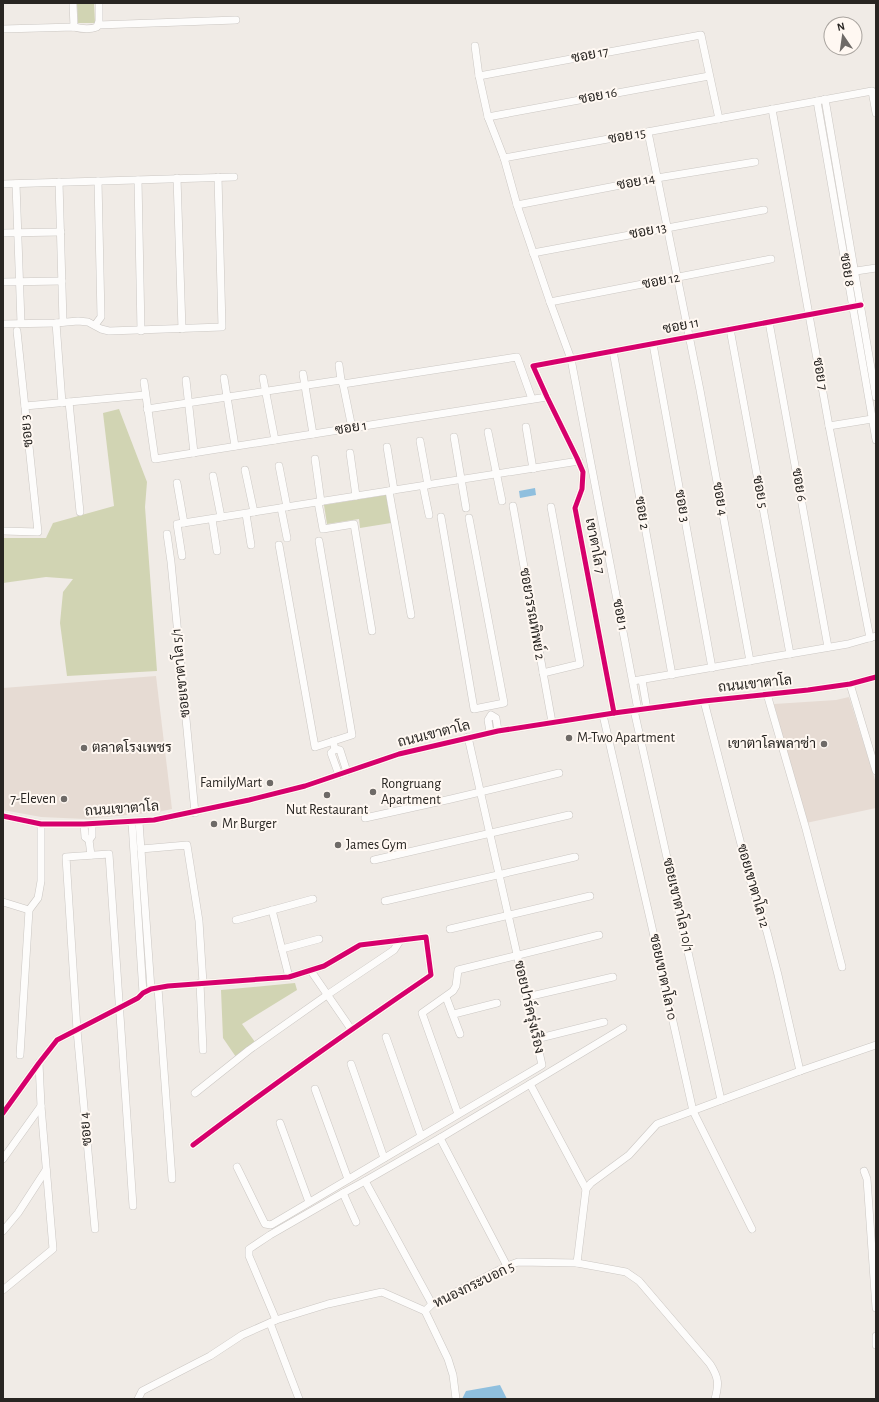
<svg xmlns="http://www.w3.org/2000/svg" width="879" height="1402" font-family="'Alegreya Sans',Sarabun,sans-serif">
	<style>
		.built { fill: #e6dbd3 }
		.green { fill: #d1d4b3 }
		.water { fill: #8fbfde }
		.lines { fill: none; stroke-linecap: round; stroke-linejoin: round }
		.minor-casing { stroke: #cbc7c3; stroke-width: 8 }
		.minor { stroke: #fdfcfb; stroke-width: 7 }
		.cycleway-casing { stroke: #fff8f2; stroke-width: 8 }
		.cycleway { stroke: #d6006c; stroke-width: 5 }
		.poi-dot { fill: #6e6a67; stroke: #fff8f2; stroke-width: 1.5 }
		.labels { text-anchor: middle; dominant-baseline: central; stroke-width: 4; stroke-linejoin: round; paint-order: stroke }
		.street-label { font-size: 14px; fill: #282522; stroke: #fff8f2 }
		.poi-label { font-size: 14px; fill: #282522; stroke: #fff8f2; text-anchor: start }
	</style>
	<rect width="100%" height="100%" fill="#f0ebe6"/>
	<g class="built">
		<polygon points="156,676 172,809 158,812 86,819 41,817 3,810 3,688"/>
		<polygon points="849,697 876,783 876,808 806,823 774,704 836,700"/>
	</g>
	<g class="green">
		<polygon points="77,3 94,3 95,23 78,23"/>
		<polygon points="119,409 147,482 145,507 157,671 67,676 60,623 63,592 73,579 46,577 3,583 3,538 46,538 53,523 114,506 103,413"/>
		<polygon points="386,495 391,523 360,528 359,519 327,524 324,505"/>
		<polygon points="295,983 297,990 242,1024 255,1042 236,1057 223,1038 221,990"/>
	</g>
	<g class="water">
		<polygon points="535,488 536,495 520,498 519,491"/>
		<polygon points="500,1385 507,1399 462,1399 466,1391"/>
	</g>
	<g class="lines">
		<defs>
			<g id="minor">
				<polyline points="73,3 74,27"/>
				<polyline points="98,25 236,20"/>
				<path d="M3 29 74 27C82 29 89 30 97 27L99 21V3"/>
				<polyline points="475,46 479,76 488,117 504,158 517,205 550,302 571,359 638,710"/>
				<polyline points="479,76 701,35 719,119"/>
				<polyline points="825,99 876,397"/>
				<polyline points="817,101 876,440"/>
				<polyline points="772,109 829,426 870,638"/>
				<polyline points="488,117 709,76"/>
				<polyline points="648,132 700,390 750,661"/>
				<polyline points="504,158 872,91 876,113"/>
				<polyline points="177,178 182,329"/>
				<polyline points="138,180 141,331"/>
				<polyline points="59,182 63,322"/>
				<polyline points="3,184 234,177"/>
				<polyline points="16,184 21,323"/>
				<polyline points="517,205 657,178 755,162"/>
				<polyline points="3,233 61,232"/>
				<polyline points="533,253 764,210"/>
				<polyline points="856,271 876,268"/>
				<polyline points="3,282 62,281"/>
				<polyline points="550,302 771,259"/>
				<polyline points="769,322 828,647"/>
				<polyline points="56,323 62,403"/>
				<polyline points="3,324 56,323 78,321 88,322 101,329 109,331 222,327 218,177"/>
				<polyline points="95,325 101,317 98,181"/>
				<polyline points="730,329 790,654"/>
				<polyline points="653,344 712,668"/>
				<polyline points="613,351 672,675"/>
				<polyline points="339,365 341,380 343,384 352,428"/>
				<polyline points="303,374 313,434"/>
				<polyline points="224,378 235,446"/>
				<polyline points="263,378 275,440"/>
				<polyline points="186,380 194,453"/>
				<polyline points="144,382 155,459 547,397"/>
				<polyline points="343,384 517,357 532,399"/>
				<polyline points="69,402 80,512"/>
				<polyline points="25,406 145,395"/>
				<polyline points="147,409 341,380"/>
				<polyline points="829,426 872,419"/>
				<polyline points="526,427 533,469"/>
				<polyline points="488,432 502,501"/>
				<polyline points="454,437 466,508"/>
				<polyline points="420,441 428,485"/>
				<polyline points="387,447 394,490"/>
				<polyline points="350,453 356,496"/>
				<polyline points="315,459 321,502"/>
				<polyline points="279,466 287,507"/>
				<polyline points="245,470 254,512"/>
				<polyline points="213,476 221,517"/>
				<polyline points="177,483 184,523"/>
				<polyline points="423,486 429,515"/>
				<polyline points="389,491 411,615"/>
				<polyline points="318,502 323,529 354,524 372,631"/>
				<polyline points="513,506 552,722"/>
				<polyline points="281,508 287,538"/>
				<polyline points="246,514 251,545"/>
				<polyline points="441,517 474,709 504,703 469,518"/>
				<polyline points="212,519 217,551"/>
				<polyline points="3,531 38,532 17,331"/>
				<polyline points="167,534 171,562 195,813"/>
				<polyline points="279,545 315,747 352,735 319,541"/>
				<polyline points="182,556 177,524 579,461"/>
				<polyline points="543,673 580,664 551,507"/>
				<polyline points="642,680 647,709"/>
				<polyline points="633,681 848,644 876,636"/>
				<polyline points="850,684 876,771"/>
				<polyline points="767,694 806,829 842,967"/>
				<polyline points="704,701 752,887 767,932 778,975 800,1071"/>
				<polyline points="634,710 721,1100"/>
				<polyline points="614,713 575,508 582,489 583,472 577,458 547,397 533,366 861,305"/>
				<polyline points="603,715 651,923 693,1111 752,1229"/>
				<polyline points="490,732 488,720 491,715 496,718 498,731"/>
				<polyline points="333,741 335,749 340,750 347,772"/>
				<polyline points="335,749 331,753 339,775"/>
				<polyline points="3,816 41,824 84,824 154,820 249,800 305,786 399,754 498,731 614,713 704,701 808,690 850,684 876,677"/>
				<polyline points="365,818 451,799 559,773"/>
				<polyline points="139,822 151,989"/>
				<polyline points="132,823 143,993"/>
				<polyline points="84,824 85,837 89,840 91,855"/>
				<polyline points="89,840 92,836 92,824"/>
				<polyline points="141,849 187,845 199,921 203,983"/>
				<polyline points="374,860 569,815"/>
				<polyline points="385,901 575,857"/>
				<polyline points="3,902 29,910"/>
				<polyline points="272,910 289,977"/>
				<polyline points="236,920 313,899"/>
				<polyline points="450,929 590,896"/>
				<polyline points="282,949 319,939"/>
				<polyline points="311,971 351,1029"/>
				<polyline points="200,983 203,1050"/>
				<polyline points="158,988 172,1179"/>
				<polyline points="446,997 460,1034"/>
				<polyline points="527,997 613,977"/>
				<polyline points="454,1014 497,1003"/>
				<polyline points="386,1037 421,1136"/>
				<polyline points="536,1039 604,1022"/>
				<polyline points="20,1055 29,910 38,898 41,881 41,824"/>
				<polyline points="351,1064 384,1158"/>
				<polyline points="315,1089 348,1179"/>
				<polyline points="195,1093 249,1050 327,995 394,950 401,939"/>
				<path d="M3 1113 39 1063 57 1040 119 1008 138 998 143 993 151 989 168 986 289 977 324 966 360 945 426 937 431 975C350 1030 271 1086 193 1145"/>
				<polyline points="458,1114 422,1013 453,991 456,986 458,970 599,935"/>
				<polyline points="280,1123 309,1202"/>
				<polyline points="440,1138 507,1266"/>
				<polyline points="3,1159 41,1106"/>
				<polyline points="237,1167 265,1224 271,1225 542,1065 468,737"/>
				<polyline points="864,1171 867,1179 876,1308"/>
				<polyline points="365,1181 440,1138 530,1084"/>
				<polyline points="586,1189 530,1084 623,1028"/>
				<polyline points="343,1193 365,1181 432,1304"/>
				<polyline points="95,1229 77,1030 66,857 109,854 133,1206"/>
				<polyline points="3,1231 18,1213 46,1170"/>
				<path d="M577 1263 626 1272 639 1281 710 1364C719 1378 719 1384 715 1399"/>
				<polyline points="3,1290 53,1249 41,1106 39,1063"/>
				<polyline points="425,1311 432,1304 507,1266 518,1262 577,1263 586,1189 591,1183 629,1155 657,1124 800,1071 876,1045"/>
				<polyline points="425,1311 448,1359 453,1375 456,1399"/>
				<polyline points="276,1320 249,1256 249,1249 270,1235 343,1193 356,1222"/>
				<polyline points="270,1323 299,1399"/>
				<polyline points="876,1336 876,1345"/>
				<polyline points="138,1399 142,1391 210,1356 242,1335 276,1320 328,1304 382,1292 425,1311"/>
			</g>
		</defs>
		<use href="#minor" class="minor-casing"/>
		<use href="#minor" class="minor"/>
		<defs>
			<g id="cycleway">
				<polyline points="614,713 575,508 582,489 583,472 577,458 547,397 533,366 861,305"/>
				<polyline points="3,816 41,824 84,824 154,820 249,800 305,786 399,754 498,731 614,713 704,701 808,690 850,684 876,677"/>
				<path d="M3 1113 39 1063 57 1040 119 1008 138 998 143 993 151 989 168 986 289 977 324 966 360 945 426 937 431 975C350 1030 271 1086 193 1145"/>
			</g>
		</defs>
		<use href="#cycleway" class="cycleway-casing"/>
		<use href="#cycleway" class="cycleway"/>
	</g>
	<g class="poi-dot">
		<circle cx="569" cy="738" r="4"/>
		<circle cx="824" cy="744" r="4"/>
		<circle cx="84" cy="748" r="4"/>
		<circle cx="270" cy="783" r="4"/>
		<circle cx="373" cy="792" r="4"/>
		<circle cx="327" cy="795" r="4"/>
		<circle cx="64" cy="799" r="4"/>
		<circle cx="214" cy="824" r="4"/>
		<circle cx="338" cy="845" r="4"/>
	</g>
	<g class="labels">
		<g class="street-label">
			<text transform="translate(590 55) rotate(-11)">ซอย 17</text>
			<text transform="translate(598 96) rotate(-11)">ซอย 16</text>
			<text transform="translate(627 136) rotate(-10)">ซอย 15</text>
			<text transform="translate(636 182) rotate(-11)">ซอย 14</text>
			<text transform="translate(648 231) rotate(-11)">ซอย 13</text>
			<text transform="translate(847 270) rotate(80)">ซอย 8</text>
			<text transform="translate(661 281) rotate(-11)">ซอย 12</text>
			<text transform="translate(681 326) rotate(-11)">ซอย 11</text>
			<text transform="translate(820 374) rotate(80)">ซอย 7</text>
			<text transform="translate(351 428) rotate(-9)">ซอย 1</text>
			<text transform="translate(27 431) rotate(-96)">ซอย 3</text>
			<text transform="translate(799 485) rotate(80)">ซอย 6</text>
			<text transform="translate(760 492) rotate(79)">ซอย 5</text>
			<text transform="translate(720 499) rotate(80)">ซอย 4</text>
			<text transform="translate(682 506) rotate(80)">ซอย 3</text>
			<text transform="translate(642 513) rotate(80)">ซอย 2</text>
			<text transform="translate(595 546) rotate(79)">เขาตาโล 7</text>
			<text transform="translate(532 614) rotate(80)">ซอยวรรณทิพย์ 2</text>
			<text transform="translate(620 615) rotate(79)">ซอย 1</text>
			<text transform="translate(181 673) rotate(-96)">ซอยเขาตาโล 5/1</text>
			<text transform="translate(755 684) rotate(-6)">ถนนเขาตาโล</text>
			<text transform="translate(434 734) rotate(-14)">ถนนเขาตาโล</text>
			<text transform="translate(122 809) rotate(-4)">ถนนเขาตาโล</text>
			<text transform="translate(753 886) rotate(74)">ซอยเขาตาโล 12</text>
			<text transform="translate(678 905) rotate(77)">ซอยเขาตาโล 10/1</text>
			<text transform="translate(663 977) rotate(78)">ซอยเขาตาโล 10</text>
			<text transform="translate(529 1007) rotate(77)">ซอยปาร์ครุ่งเรือง</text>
			<text transform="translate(86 1129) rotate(-95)">ซอย 4</text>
			<text transform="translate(474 1285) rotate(-26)">หนองกระบอก 5</text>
		</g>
		<g class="poi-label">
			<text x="577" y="738">M-Two Apartment</text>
			<text x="816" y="744" text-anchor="end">เขาตาโลพลาซ่า</text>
			<text x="92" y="748">ตลาดโรงเพชร</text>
			<text x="262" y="783" text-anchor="end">FamilyMart</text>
			<text x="381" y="784">Rongruang<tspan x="381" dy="16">Apartment</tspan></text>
			<text x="56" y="799" text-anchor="end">7-Eleven</text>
			<text x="327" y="810" text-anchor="middle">Nut Restaurant</text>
			<text x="222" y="824">Mr Burger</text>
			<text x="346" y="845">James Gym</text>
		</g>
	</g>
	<rect width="879" height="1402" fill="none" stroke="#282522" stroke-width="8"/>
	<g transform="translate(843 36) rotate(347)"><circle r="19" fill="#fff8f2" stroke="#a9a49f"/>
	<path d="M0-3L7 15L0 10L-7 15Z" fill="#6e6a67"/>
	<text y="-6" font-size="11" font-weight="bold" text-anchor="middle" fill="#282522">N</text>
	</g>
</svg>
